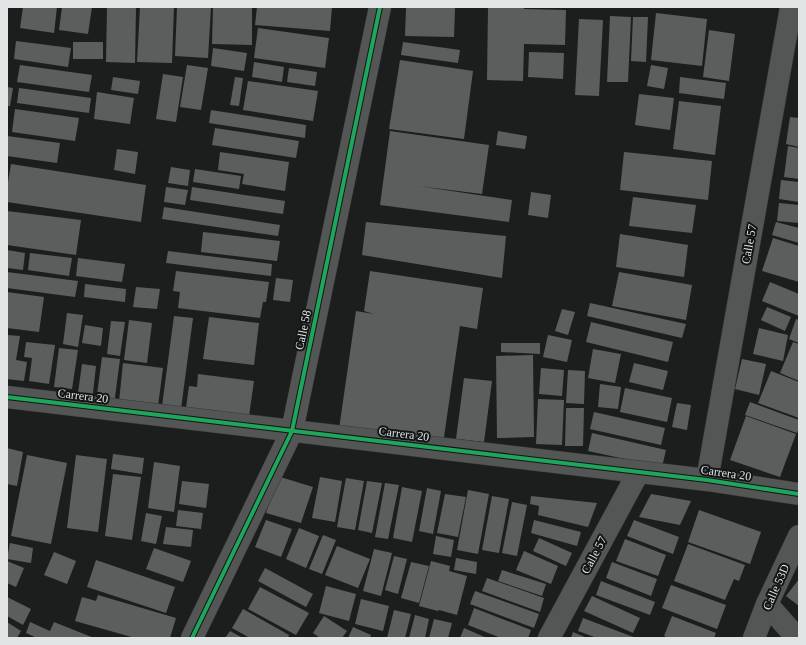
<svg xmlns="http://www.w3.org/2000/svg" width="806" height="645" font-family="'Times New Roman',serif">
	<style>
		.building { fill: #5c5e5e }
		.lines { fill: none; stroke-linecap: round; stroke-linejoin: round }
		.street-casing { stroke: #363838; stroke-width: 23 }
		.street { stroke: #545555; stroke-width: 22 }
		.cycleway-casing { stroke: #121515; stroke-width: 6 }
		.cycleway { stroke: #20a55d; stroke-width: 4 }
		.labels { text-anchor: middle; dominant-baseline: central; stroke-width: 4; stroke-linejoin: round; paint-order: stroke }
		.street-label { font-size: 12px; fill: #e2e5e5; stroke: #121515 }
	</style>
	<rect width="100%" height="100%" fill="#1c1e1e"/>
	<g class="building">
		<polygon points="23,7 57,7 54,33 20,28"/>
		<polygon points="62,7 92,7 88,34 59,30"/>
		<polygon points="107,7 136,7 135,63 106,62"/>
		<polygon points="140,7 174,7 172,63 137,62"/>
		<polygon points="177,7 211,7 208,58 175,56"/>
		<polygon points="213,7 252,7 252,45 212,44"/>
		<polygon points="257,7 332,7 330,31 255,25"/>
		<polygon points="488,7 524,7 524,9 566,10 565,45 524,44 523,81 487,80"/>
		<polygon points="406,8 455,8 454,37 405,36"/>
		<polygon points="656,13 707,19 702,66 651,60"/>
		<polygon points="610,16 631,17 628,82 607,82"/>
		<polygon points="633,17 648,17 646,62 631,61"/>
		<polygon points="579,19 603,20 599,96 575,95"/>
		<polygon points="258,28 329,38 325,68 254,58"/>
		<polygon points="709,30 735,34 729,81 703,77"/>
		<polygon points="16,41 71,48 68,67 14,59"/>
		<rect x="73" y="42" width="30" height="17"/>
		<polygon points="403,42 460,50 458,63 401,55"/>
		<polygon points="213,48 247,53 244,71 211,66"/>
		<polygon points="529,52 564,53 563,79 528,77"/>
		<polygon points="400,60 473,71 464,139 389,129"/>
		<polygon points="254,62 284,67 282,82 252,77"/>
		<polygon points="20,65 92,75 89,92 17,82"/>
		<polygon points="187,65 208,68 201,110 180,107"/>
		<polygon points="651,65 668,68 664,89 647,86"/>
		<polygon points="289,68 317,72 315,86 287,82"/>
		<polygon points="163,74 183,77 176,122 156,119"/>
		<polygon points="113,77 140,81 138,94 111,90"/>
		<polygon points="235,77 243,78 239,106 230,105"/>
		<polygon points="680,77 726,83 724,99 679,93"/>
		<polygon points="248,81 318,91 313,121 243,110"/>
		<polygon points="7,87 13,88 10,106 7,106"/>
		<polygon points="19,88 91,98 89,113 17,103"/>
		<polygon points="97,92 134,98 130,124 94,119"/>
		<polygon points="639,94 674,98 670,130 635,125"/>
		<polygon points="679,101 721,106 715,155 673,149"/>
		<polygon points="15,109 79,118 75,141 12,132"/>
		<polygon points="211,110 306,125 305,138 209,123"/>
		<polygon points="790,117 799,118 799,147 786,144"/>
		<polygon points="215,128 299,141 296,158 212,145"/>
		<polygon points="390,131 489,145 482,194 418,186 512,200 509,222 380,205"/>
		<polygon points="498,131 527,136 525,149 496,145"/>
		<polygon points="7,136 60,143 57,163 7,156"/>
		<polygon points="788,146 799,148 799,179 784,177"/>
		<polygon points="117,149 138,152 135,174 114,170"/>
		<polygon points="220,152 289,162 285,191 242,184 244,174 218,170"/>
		<polygon points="624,152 712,161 708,200 620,190"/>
		<polygon points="11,164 146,185 141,222 7,202 7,188"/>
		<polygon points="171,167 190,170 188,186 168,183"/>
		<polygon points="195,169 241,176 239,189 193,182"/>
		<polygon points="781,180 799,182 799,202 779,199"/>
		<polygon points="166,187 188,190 185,205 164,202"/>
		<polygon points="192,187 285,201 283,214 190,200"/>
		<polygon points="531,192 551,195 548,218 528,215"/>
		<polygon points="633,197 696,205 692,233 629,226"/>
		<polygon points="779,203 799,205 799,223 777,221"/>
		<polygon points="164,207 280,225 278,236 162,219"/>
		<polygon points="7,211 81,220 76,255 7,245"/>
		<polygon points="366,222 506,236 502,278 362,255"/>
		<polygon points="776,222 799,228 799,243 772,235"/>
		<polygon points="203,232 280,241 277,261 201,252"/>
		<polygon points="620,234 688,245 684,277 616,267"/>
		<polygon points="773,238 799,246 799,282 762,271"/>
		<polygon points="7,250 25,253 23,270 7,268"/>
		<polygon points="168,251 272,264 271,276 166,263"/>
		<polygon points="30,253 72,258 69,276 28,270"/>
		<polygon points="78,258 125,264 122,282 76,276"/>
		<polygon points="176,271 269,282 266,302 263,302 260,318 178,308 180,292 173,291"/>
		<polygon points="370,271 483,288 477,329 460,326 443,444 339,429 356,311 374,314 364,311"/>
		<polygon points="7,272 78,281 75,297 7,288"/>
		<polygon points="619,272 692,285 686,320 612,306"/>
		<polygon points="276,278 293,280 290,302 273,300"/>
		<polygon points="770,282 799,294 799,316 762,301"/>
		<polygon points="85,284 126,289 125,302 84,297"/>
		<polygon points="136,287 160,289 157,309 133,307"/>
		<polygon points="7,292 44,297 39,332 7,328"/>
		<polygon points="590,303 686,324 682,338 587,316"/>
		<polygon points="767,307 791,317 785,331 761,320"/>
		<polygon points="562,309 575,312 568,335 555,331"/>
		<polygon points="67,313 83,315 78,347 63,344"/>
		<polygon points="174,316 193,318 181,409 162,406"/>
		<polygon points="209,317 259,323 254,365 203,359"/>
		<polygon points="796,319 799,320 799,343 789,339"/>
		<polygon points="129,320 152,323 147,363 124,360"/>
		<polygon points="111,321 125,322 120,356 107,354"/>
		<polygon points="591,322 673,342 668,362 586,342"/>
		<polygon points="85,325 103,328 101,346 82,343"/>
		<polygon points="759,328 788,335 783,361 753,354"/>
		<polygon points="7,335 20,336 16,360 27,362 24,381 7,379"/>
		<polygon points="548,335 572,340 567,362 543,357"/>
		<polygon points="26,342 55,345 49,384 29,381 32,358 24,357"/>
		<polygon points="793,342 799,344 799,381 780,373"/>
		<polygon points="501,343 540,343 540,354 501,352"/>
		<polygon points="59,348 78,350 72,389 54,387"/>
		<polygon points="593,349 621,354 615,383 588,378"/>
		<polygon points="533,355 534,437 497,438 496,356"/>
		<polygon points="102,357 120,359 114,405 96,402"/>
		<polygon points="742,359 766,364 759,395 735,389"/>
		<polygon points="123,363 163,368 158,406 119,402"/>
		<polygon points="634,363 668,371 663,390 629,382"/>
		<polygon points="82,364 96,366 92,402 77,400"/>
		<polygon points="541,368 564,370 562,396 539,394"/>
		<polygon points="568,370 585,371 584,404 566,403"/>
		<polygon points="771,371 799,382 799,418 758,403"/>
		<polygon points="198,374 254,381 249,416 186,408 189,386 197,387"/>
		<polygon points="464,378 492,381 484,442 456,439"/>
		<polygon points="600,384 621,387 618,409 598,407"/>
		<polygon points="625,388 672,398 667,422 620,412"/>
		<polygon points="538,399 564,400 562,445 536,444"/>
		<polygon points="750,402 799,420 799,428 797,433 745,415"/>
		<polygon points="677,403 691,405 687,430 672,427"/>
		<polygon points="566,408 584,408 583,446 565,446"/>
		<polygon points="594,412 665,428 661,445 590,429"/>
		<polygon points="746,416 796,434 780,477 730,460"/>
		<polygon points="592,433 666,450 662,467 588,451"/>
		<polygon points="7,448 23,452 17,486 7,484"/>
		<polygon points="113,454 144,458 142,474 111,469"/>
		<polygon points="27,455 67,463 51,544 11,536"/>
		<polygon points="76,455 107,459 98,532 67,528"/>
		<polygon points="154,462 180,466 174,512 148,508"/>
		<polygon points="113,474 141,477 132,540 105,536"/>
		<polygon points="277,476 313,487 301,523 266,513"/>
		<polygon points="320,477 342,481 335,522 312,518"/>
		<polygon points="346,478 364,481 355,530 337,527"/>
		<polygon points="182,481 209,484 206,508 179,504"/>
		<polygon points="367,481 382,483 372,533 358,530"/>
		<polygon points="385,483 399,485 388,539 375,537"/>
		<polygon points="402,487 422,491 412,542 393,538"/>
		<polygon points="427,488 441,491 433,534 419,531"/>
		<polygon points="468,490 489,494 478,554 457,550"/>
		<polygon points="445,494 466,497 458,537 437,533"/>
		<polygon points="651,494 691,501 680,525 639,517"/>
		<polygon points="492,496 509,499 499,553 482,550"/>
		<polygon points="531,496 597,503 588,527 538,515 539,506 530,504"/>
		<polygon points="512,502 527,505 517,556 502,553"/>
		<polygon points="178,510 203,513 201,529 176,526"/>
		<polygon points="699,510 761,532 750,564 688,542"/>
		<polygon points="146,513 162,516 156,544 141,541"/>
		<polygon points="266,520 292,529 281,557 255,547"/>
		<polygon points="534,520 581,532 577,546 531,533"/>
		<polygon points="634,520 679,537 673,554 627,536"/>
		<polygon points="166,527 193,530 191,547 163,544"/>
		<polygon points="299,528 319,536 306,568 286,559"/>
		<polygon points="323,535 336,540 322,574 309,569"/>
		<polygon points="436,536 454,540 451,557 433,554"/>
		<polygon points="539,538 572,553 566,566 533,551"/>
		<polygon points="625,539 666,555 658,576 616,561"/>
		<polygon points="10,543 33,548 31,563 7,559"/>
		<polygon points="688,544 745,565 739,581 734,579 725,600 674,581"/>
		<polygon points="337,546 370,559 358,588 325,575"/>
		<polygon points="154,548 191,561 183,582 146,569"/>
		<polygon points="374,549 392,553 381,596 363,591"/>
		<polygon points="524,551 558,566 551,584 516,570"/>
		<polygon points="54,552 76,561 67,584 44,575"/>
		<polygon points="394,556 407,559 398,594 385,590"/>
		<polygon points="456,558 477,562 476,574 454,570"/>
		<polygon points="96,560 175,587 166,613 87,587"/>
		<polygon points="7,561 24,568 16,587 7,583"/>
		<polygon points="431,561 450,566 449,571 467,576 457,615 439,610 438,611 419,606"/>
		<polygon points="411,562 429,566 419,603 401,598"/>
		<polygon points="612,562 657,579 651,596 606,578"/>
		<polygon points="265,568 313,594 306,607 258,581"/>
		<polygon points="502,570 546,584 542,596 498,581"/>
		<polygon points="487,578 544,598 540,612 482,591"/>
		<polygon points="799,579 799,606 786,596"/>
		<polygon points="601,581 655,602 650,615 596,595"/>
		<polygon points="671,585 726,605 717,629 662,608"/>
		<polygon points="326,586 356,594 349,621 319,613"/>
		<polygon points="260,587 309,613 296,635 248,609"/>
		<polygon points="475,591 539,614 534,628 470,604"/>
		<polygon points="98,595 176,618 170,638 135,638 75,621 82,597 96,601"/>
		<polygon points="592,596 640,618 633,633 584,611"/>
		<polygon points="7,597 31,609 23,625 7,616"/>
		<polygon points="361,599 389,606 383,631 355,624"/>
		<polygon points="474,608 531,630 528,638 501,638 468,625"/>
		<polygon points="243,609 289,635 288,638 250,638 232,628"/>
		<polygon points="394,610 411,614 405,638 387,638"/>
		<polygon points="415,615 429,619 425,638 409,638"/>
		<polygon points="324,616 347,631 342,638 320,638 313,633"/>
		<polygon points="672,616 716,633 714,638 669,638 664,636"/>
		<polygon points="583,618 636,638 597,638 578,631"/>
		<polygon points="434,619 452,623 448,638 429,638"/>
		<polygon points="7,622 21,631 17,638 7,638"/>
		<polygon points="30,622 50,631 54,622 94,638 37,638 26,633"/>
		<polygon points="353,627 371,635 370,638 348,638"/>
		<polygon points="464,628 487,638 460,638"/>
		<polygon points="230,631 243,638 225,638"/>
		<polygon points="573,632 587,638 571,638"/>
	</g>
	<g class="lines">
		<defs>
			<g id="street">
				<polyline points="7,397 707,480 799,494"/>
				<polyline points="707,480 791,7"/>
				<polyline points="767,604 797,638"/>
				<polyline points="192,638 292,431 380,7"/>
				<polyline points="549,638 638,473"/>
				<polyline points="754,638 767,604 799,536"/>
			</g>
		</defs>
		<use href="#street" class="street-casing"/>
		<use href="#street" class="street"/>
		<defs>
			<g id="cycleway">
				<polyline points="7,397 707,480 799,494"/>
				<polyline points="192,638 292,431 380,7"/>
			</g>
		</defs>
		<use href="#cycleway" class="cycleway-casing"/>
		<use href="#cycleway" class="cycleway"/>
	</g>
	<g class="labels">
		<g class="street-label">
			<text transform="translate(749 244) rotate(-80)">Calle 57</text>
			<text transform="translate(303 330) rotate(-78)">Calle 58</text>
			<text transform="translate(83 396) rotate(7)">Carrera 20</text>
			<text transform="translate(404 434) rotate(7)">Carrera 20</text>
			<text transform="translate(726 473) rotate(8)">Carrera 20</text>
			<text transform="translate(594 555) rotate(-62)">Calle 57</text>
			<text transform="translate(776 587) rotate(-66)">Calle 53D</text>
		</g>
	</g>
	<rect width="806" height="645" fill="none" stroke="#e2e5e5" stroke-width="16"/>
</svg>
